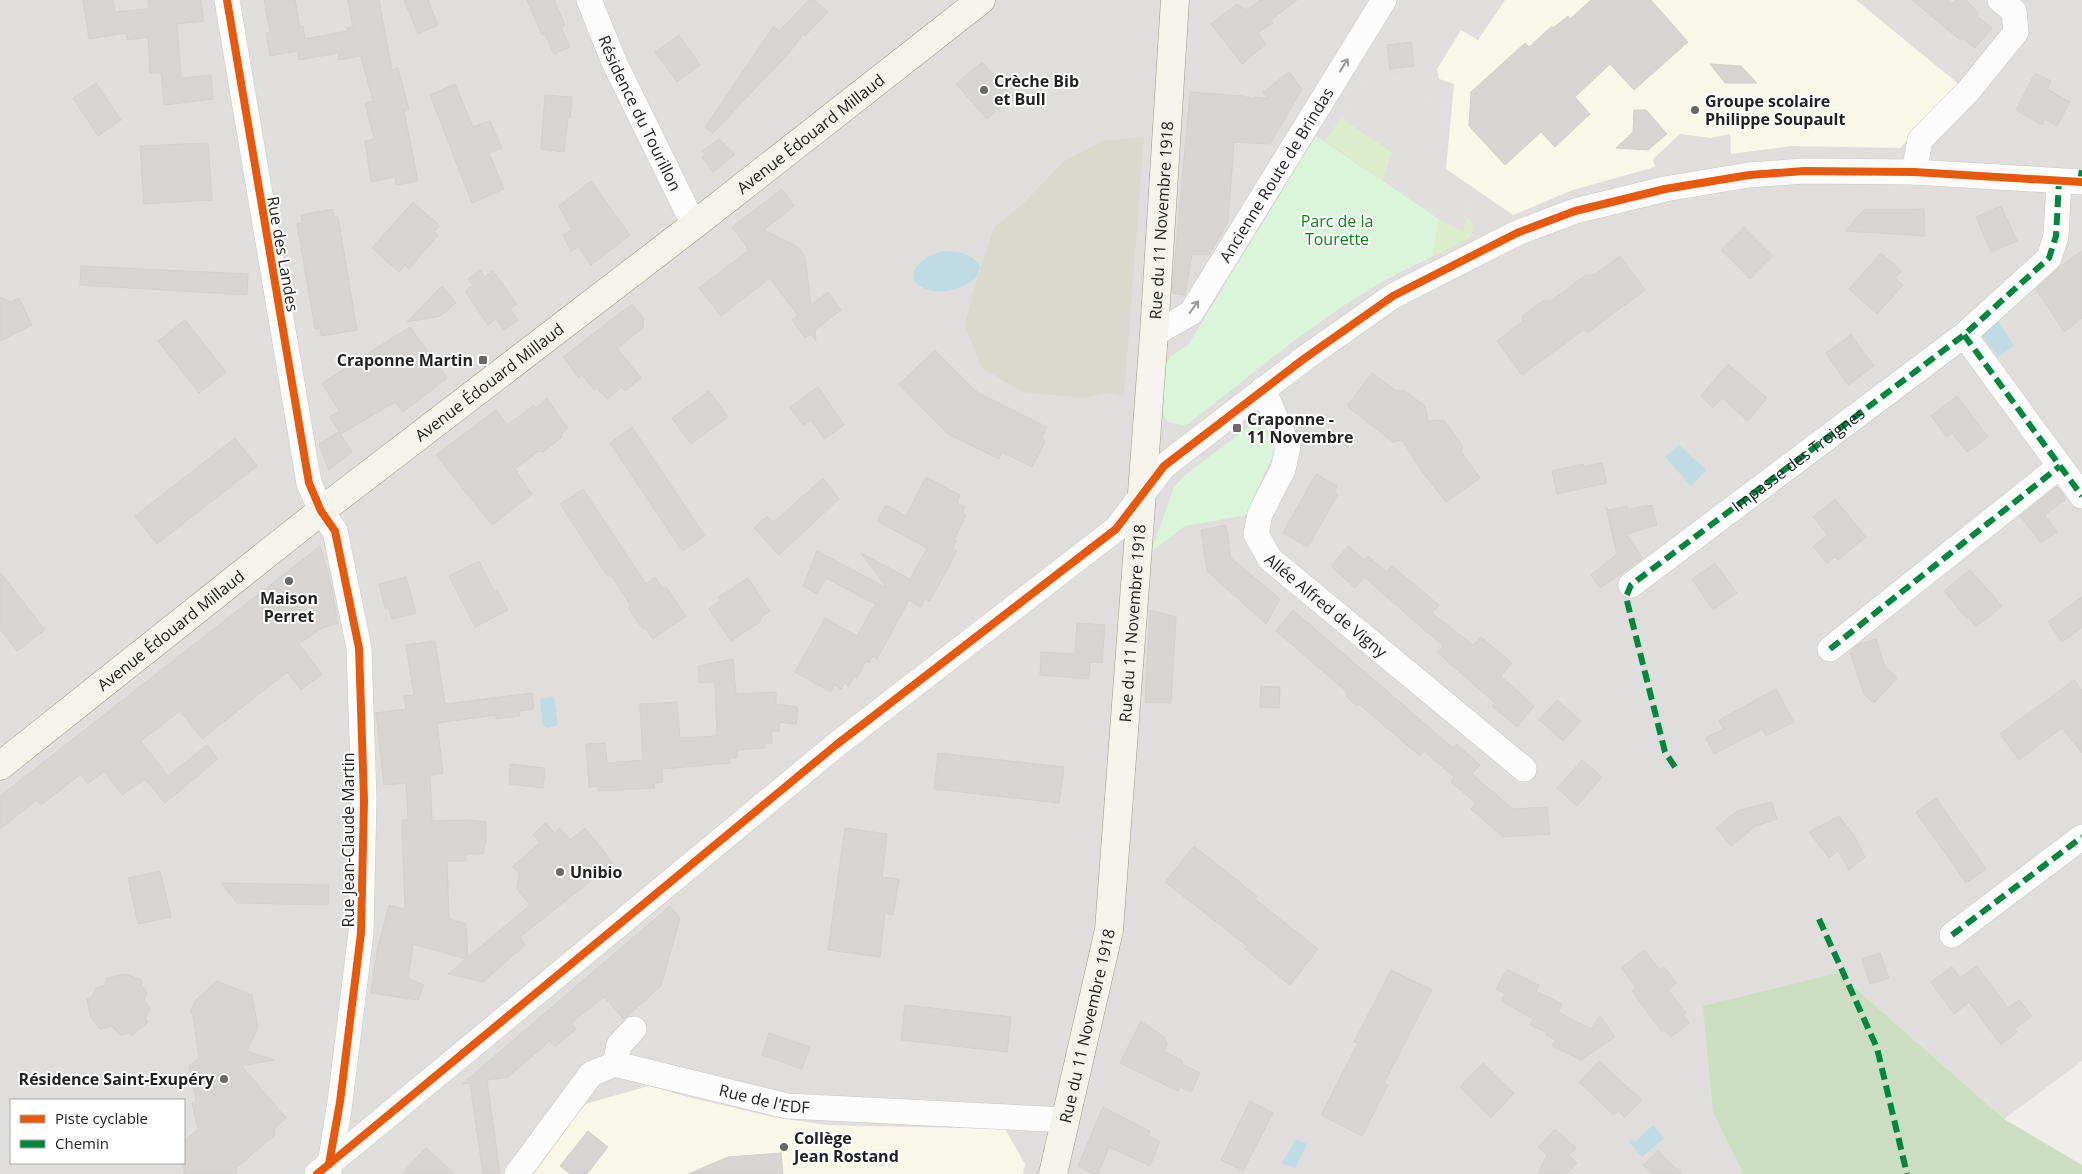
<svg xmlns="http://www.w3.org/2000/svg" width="2082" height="1174" font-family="'Open Sans',sans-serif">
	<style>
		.residential { fill: #dfdedc; fill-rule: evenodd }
		.education { fill: #f8f7e8 }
		.construction { fill: #d9d9cd }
		.grass { fill: #ddeccb }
		.forest { fill: #cbdec1 }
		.park { fill: #daf5da }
		.parking { fill: #e0dfde }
		.water { fill: #bfdbe3 }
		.building { fill: #d7d4d2; stroke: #d3d0cc }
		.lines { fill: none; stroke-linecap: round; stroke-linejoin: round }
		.street-casing { stroke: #c9c8c7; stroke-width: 26 }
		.secondary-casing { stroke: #999a82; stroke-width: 29 }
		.street { stroke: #fdfcfc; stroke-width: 25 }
		.secondary { stroke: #f4f4ed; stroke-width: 28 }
		.quiet { stroke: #00873e; stroke-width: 6; stroke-dasharray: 12 6; stroke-linecap: butt }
		.cycleway-casing { stroke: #fff; stroke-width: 11 }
		.cycleway { stroke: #e8590c; stroke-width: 8 }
		.oneway { stroke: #9a9a9a }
		.poi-dot { fill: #6a6968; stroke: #fff; stroke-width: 2 }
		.labels { text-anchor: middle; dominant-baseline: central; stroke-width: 4; stroke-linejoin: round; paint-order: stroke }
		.poi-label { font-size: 16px; font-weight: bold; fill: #222; stroke: #fff; text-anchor: start }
		.street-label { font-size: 16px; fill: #222; stroke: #fff }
		.park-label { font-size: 16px; fill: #0c8416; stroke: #fff }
	</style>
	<rect width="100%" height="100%" fill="#f0eeeb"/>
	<path class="residential" d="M0 0H2082V1061L2004 1119 1838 973 1713 1112 1743 1174H0ZM11 1100H184V1163H11Z"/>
	<g class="education">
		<polygon points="1505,0 1856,0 1961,86 1900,148 1792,146 1731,154 1730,134 1711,138 1680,134 1653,159 1655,167 1573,190 1513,215 1446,169 1454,84 1439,79 1437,69 1461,30 1478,40"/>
		<polygon points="649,1086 692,1098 772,1117 827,1125 1005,1129 1025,1164 1023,1174 534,1174 585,1104"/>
	</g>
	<polygon class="construction" points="1144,137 1124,396 1107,393 1083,398 1023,392 982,368 965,326 973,291 994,227 1022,205 1063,162 1102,141"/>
	<g class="grass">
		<polygon points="1341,118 1392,152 1383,181 1325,141"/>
		<polygon points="1467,216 1473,225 1471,237 1432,257 1439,219 1463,232"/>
	</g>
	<polygon class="forest" points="1838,973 2004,1119 2082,1165 2082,1174 1743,1174 1713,1112 1703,1006"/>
	<g class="park">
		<path d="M1316 136 1439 219 1432 257C1340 297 1264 366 1185 426L1168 422 1161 411 1164 366 1171 356 1188 345Z"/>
		<polygon points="1258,420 1266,423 1278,447 1264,474 1247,515 1185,526 1151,552 1174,487 1185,475"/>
	</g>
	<polygon class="parking" points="1376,64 1404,81 1412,69 1437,86 1426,104 1443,105 1440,172 1472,196 1463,232 1439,219 1383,181 1392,152 1341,118"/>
	<g class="water">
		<path d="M943 251C957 251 973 253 980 267L976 278C959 290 937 298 917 284 905 267 928 255 943 251Z"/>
		<polygon points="1994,316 2014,346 1998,357 1981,334"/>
		<polygon points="1679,445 1706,470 1691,486 1665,457"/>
		<polygon points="554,697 558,725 547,728 543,726 540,699"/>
		<polygon points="1653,1125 1664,1138 1642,1157 1629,1142 1632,1139 1635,1142"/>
		<polygon points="1296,1139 1307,1144 1295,1168 1282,1163"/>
	</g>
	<g class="building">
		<polygon points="83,0 113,0 115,12 149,9 148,0 201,0 204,21 177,24 181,78 211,75 213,99 164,105 161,73 150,73 148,37 127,40 126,33 89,39"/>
		<polygon points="264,0 295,0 300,27 303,26 305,39 348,31 347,28 353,27 348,0 379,0 392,70 398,68 409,110 404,111 418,181 396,185 395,177 371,182 365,141 374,139 365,103 373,101 361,56 339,60 338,53 299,60 297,51 270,56 266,33 270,32"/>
		<polygon points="404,0 428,0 438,25 418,34"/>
		<polygon points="527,0 554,0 565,25 561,27 570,47 554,54 545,34 542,35"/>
		<polygon points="809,0 814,0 828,12 805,36 803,34 789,53 713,133 705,127 774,26 779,31"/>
		<polygon points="1260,0 1297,0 1271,20 1273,23 1258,33 1266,44 1242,64 1211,24 1237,4 1247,10"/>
		<polygon points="1591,0 1651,0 1688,42 1634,90 1610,64 1575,97 1590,114 1555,147 1541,132 1505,165 1469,126 1471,92 1525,43 1529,47 1552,26 1553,28 1568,16 1570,19"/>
		<polygon points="1912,0 1947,0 1952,4 1956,0 1966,0 1979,14 1977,16 1992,28 1975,48 1962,38 1960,40"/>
		<polygon points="679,35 700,65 677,82 655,52"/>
		<polygon points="1411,42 1414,66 1390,69 1387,45"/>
		<polygon points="982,62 1013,97 987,119 956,84"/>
		<polygon points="1710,64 1741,66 1757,83 1725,83"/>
		<polygon points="1289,72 1302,89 1270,144 1234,142 1228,222 1209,255 1192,254 1185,295 1172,293 1190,92 1242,96 1253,99 1256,97 1268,98 1263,92"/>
		<polygon points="2035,73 2051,81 2047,89 2070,102 2057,126 2045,119 2042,125 2016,110"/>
		<polygon points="96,83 121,120 98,136 73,98"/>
		<polygon points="455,84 473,127 490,121 502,148 489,153 504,189 472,203 430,95"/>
		<polygon points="545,95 572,97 570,118 568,118 564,152 541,149"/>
		<polygon points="1634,110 1646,110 1667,134 1648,150 1616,148 1633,132"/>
		<polygon points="719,139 735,154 713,172 702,157 705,154 702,151"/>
		<polygon points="208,143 212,200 144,204 140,146"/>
		<polygon points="591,181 630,235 591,265 578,247 571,251 563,235 572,230 559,206"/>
		<polygon points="782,189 794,206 764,230 798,247 805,257 811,305 828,292 841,310 815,330 816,341 811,334 805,338 792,320 798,316 770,278 721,316 699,288 749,250 732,227"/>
		<polygon points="413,202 440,226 434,232 438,235 409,269 405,265 399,272 372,248"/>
		<polygon points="2001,206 2017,241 1991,252 1976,217"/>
		<polygon points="333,209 334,217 338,217 357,330 321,336 320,328 315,329 297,224 302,223 301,215"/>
		<polygon points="1924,209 1925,236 1845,231 1864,210"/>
		<polygon points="1744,227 1773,256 1750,279 1721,250"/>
		<polygon points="2082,251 2082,318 2064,332 2036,289 2061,266"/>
		<polygon points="1881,253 1901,271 1895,278 1903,285 1877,314 1849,289"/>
		<polygon points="1620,256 1645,290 1587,333 1585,329 1522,375 1497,341 1522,322 1523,315 1543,301 1551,301 1586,275 1594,275"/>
		<polygon points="81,266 248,274 247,295 80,285"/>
		<polygon points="480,270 485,277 493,271 517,304 510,309 518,320 504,330 496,319 488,325 465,291 473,285 468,279"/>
		<polygon points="442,286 456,303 440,316 407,322"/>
		<polygon points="0,297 11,302 19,298 32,325 0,341"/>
		<polygon points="632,304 644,319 643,328 617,348 641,378 625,391 622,387 607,399 597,388 594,390 582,375 579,378 563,357"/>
		<polygon points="185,320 226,372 199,393 158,341"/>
		<polygon points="410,327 447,378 403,412 395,402 341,434 330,417 339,411 322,383 362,358 362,360 370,352"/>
		<polygon points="1851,335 1874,366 1848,385 1826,353"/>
		<polygon points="935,350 977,392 1047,427 1042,437 1045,442 1032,467 1002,452 999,459 948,434 899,384"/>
		<polygon points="1728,364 1767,398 1748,421 1722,398 1713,408 1701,396"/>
		<polygon points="1372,373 1395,390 1405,391 1425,406 1428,421 1444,420 1463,446 1461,452 1480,478 1446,502 1421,470 1402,440 1393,442 1347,406"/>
		<polygon points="818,387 844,425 824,439 811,420 803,425 790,407"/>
		<polygon points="709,391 728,417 691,444 672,418"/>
		<polygon points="1957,396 1988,437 1967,452 1952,433 1947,437 1931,416"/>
		<polygon points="547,399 568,428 562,433 561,438 543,452 539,451 515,469 532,494 492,525 436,455 496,410 507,425 534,405 536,408"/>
		<polygon points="632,427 705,536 682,551 610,443"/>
		<polygon points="339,432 352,452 329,470 319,444"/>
		<polygon points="235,438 257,466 157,544 135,516"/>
		<polygon points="1602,463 1607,483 1557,494 1552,471 1583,464 1584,467"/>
		<polygon points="1316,474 1337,486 1334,492 1338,494 1308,547 1283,533"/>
		<polygon points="926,477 960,495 957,503 965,507 962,512 966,515 954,540 956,541 953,549 957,551 930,601 925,599 921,607 909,600 877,659 873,656 869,663 866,661 857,678 854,676 849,686 845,683 841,689 834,685 831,692 795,672 825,618 857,636 875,604 826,578 817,594 803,586 817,551 887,588 861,553 910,579 927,548 877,521 886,505 906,516"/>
		<polygon points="823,478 839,499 779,555 754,528 767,516 774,522"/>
		<polygon points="2057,487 2066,499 2045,515 2057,532 2041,543 2020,516"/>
		<polygon points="583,489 646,584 655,577 663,589 666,587 686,616 653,639 646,629 642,628 629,609 630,605 611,575 608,577 560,504"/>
		<polygon points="1835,499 1866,537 1838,560 1835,557 1827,563 1813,546 1828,535 1813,517"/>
		<polygon points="1652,505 1657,525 1626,534 1643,558 1600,588 1591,575 1617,554 1606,507 1609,510 1627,506 1628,509"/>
		<polygon points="1226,525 1231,558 1280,599 1266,624 1207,571 1201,530"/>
		<polygon points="320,546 331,584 338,623 322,628 299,644 322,674 301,690 287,672 202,739 180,711 141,741 168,776 207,745 218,759 165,803 145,779 122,795 104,771 88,784 81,774 41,805 37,800 0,829 0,796"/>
		<polygon points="1348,546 1365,560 1368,556 1386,572 1392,566 1439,605 1432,613 1473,645 1481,637 1512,663 1501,676 1534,706 1517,727 1492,706 1495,703 1437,652 1443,646 1364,577 1355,588 1331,566"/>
		<polygon points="479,561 494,591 497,590 508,610 475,627 449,576"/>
		<polygon points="1715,563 1737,593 1713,610 1692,579"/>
		<polygon points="1970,570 2002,606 1976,627 1969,618 1967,619 1944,591"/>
		<polygon points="0,572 45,630 17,651 0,629"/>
		<polygon points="406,577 416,613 392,619 389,608 385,608 379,584"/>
		<polygon points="748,578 770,611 761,617 760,622 731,641 709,609 721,600 719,597"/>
		<polygon points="2082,597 2082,628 2062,642 2048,622"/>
		<polygon points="1150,610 1176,617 1171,703 1145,702"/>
		<polygon points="1293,610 1453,748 1457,744 1480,765 1472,774 1513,809 1547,807 1550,834 1503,837 1471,809 1476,803 1451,782 1454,777 1424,751 1420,756 1360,705 1356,705 1347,697 1347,692 1276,631"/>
		<polygon points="1077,623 1105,625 1102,663 1090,662 1089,679 1040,675 1041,652 1075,654"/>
		<polygon points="1876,639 1885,667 1897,678 1874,703 1864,694 1850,652 1859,644"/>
		<polygon points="435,641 445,704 532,693 534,709 519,711 520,716 496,719 496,715 437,723 443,773 430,775 432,821 468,820 486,822 486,840 483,854 466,854 466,861 447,861 449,919 466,924 468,957 530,905 517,889 519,874 513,866 540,843 533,834 546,823 554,833 560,828 570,840 585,828 613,863 520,937 525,945 483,982 448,974 466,959 413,944 408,978 424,985 418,1000 371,993 377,951 389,905 405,909 402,828 403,820 408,820 406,783 384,785 376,713 406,709 404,696 414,695 406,645"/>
		<polygon points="733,659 736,694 776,692 776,704 798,707 796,724 780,722 779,731 771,731 772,743 765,743 765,748 737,750 737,758 729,758 730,763 662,769 663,782 654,783 655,788 598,791 598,786 589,787 586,744 605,743 607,763 643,760 640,704 677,702 680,738 717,736 715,682 699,683 698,666"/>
		<polygon points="2074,680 2082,690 2082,753 2062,728 2019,760 2000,734"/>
		<polygon points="1261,686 1280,687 1279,708 1260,707"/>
		<polygon points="1776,689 1794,722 1766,736 1762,729 1714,754 1706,738 1723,729 1719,720"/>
		<polygon points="1557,700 1581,721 1563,741 1539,720"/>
		<polygon points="938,753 1064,767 1059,803 934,789"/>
		<polygon points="1582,760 1602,777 1577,806 1557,788"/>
		<polygon points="510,764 545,768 543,788 509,784"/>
		<polygon points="1936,798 1986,869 1966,883 1916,812"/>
		<polygon points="1772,802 1777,819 1756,826 1731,846 1716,828 1737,811"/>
		<polygon points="1839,816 1855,837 1865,857 1849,870 1838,851 1829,858 1809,832"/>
		<polygon points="845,828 887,834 882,877 899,879 893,915 885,913 880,957 828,950"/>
		<polygon points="1194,846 1257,896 1255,899 1318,949 1290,985 1245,949 1247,946 1165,882"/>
		<polygon points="160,871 171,917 138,924 128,878"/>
		<polygon points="221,883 329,885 328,905 237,903"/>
		<polygon points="670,906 680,918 661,986 624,1019 604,997 571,1023 576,1029 555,1047 550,1041 508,1077 487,1080 500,1174 483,1174 470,1083 462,1084"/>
		<polygon points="1644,950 1660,970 1664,967 1677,983 1668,990 1686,1013 1683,1015 1689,1023 1671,1037 1665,1030 1662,1032 1632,991 1636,987 1621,968"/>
		<polygon points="1880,953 1889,978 1870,984 1862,959"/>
		<polygon points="1977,966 2008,1008 2019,1000 2032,1016 2014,1029 2017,1032 2001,1045 1969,1002 1954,1014 1931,982 1952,967 1960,978"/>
		<polygon points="1507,969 1539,985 1536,991 1562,1004 1558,1012 1591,1029 1600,1016 1615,1037 1581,1060 1552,1046 1555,1040 1546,1035 1548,1033 1530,1025 1533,1019 1501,1001 1505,994 1496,989"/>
		<polygon points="1391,970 1432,990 1384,1083 1388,1085 1362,1136 1321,1115 1358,1043 1354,1042"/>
		<polygon points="125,974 142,980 141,984 147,992 144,1001 150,1008 145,1020 148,1022 132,1036 129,1033 120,1035 112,1026 100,1029 90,1016 87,999 92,997 96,988 104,986 107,978"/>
		<polygon points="217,981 252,995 258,1028 247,1051 274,1060 242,1066 286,1118 274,1129 275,1135 236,1168 237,1174 184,1174 184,1141 198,1129 192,1103 196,1100 189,1066 199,1058 193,1015 190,1012 196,1000"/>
		<polygon points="905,1005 1011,1017 1007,1052 901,1040"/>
		<polygon points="1141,1021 1164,1037 1167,1044 1164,1051 1183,1061 1182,1064 1200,1073 1191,1092 1180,1086 1178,1091 1120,1063"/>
		<polygon points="769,1033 810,1047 802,1069 762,1055"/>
		<polygon points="1599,1061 1642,1100 1625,1117 1618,1111 1614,1115 1579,1082"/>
		<polygon points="1483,1063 1514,1093 1491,1118 1460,1087"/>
		<polygon points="1250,1101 1273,1113 1243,1171 1221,1160"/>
		<polygon points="1103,1107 1150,1131 1148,1136 1160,1141 1150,1166 1109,1147 1098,1174 1094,1174 1078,1166"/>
		<polygon points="1555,1129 1576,1148 1569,1155 1577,1163 1566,1174 1538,1174 1547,1155 1539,1148 1539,1146"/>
		<polygon points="588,1131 608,1147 587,1174 570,1174 560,1166"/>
		<polygon points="426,1148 455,1174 401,1174"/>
		<polygon points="1658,1151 1682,1174 1653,1174 1643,1165"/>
		<polygon points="781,1153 783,1174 688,1174 728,1157"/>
	</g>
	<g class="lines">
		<defs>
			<g id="street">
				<polyline points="227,0 309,483 321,511 335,531 359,648 364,800 361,933 340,1102 329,1171"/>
				<path id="s1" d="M589 0 615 64 694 225"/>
				<polyline points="1914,172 1920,140 1970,89 2016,32 2014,11 2000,0"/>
				<path id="s2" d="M1154 334 1191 313 1384 0"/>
				<polyline points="1964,335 2082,496"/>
				<path id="s3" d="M1263 389 1288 447 1283 469 1260 514 1256 534 1270 559 1524 769"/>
				<path id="s4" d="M1631 585 1964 335 2049 258 2056 236 2059 181"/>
				<polyline points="1830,649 2060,466"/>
				<polyline points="1952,935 2082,837"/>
				<polyline points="615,1064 619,1045 634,1029"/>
				<polyline points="317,1174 836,745 1116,529 1164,466 1305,358 1393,296 1517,233 1575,211 1665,189 1749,175 1804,171 1914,172 2082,182"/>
				<path id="s5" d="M517 1174 591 1074 615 1064 787 1106 1066 1120"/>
			</g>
			<g id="secondary">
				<path id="s6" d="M0 766 321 511 694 225 981 0"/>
				<path id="s7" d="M1053 1174 1109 930 1154 334 1175 0"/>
			</g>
		</defs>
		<use href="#street" class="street-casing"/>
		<use href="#secondary" class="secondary-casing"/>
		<use href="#street" class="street"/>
		<use href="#secondary" class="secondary"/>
		<g class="quiet">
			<polyline points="2080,182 2082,169"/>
			<polyline points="1964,335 2082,496"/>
			<polyline points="1830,649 2060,466"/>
			<polyline points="1675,767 1665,752 1626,597 1631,585 1964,335 2049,258 2056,236 2059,181"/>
			<polyline points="1819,919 1877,1048 1907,1174"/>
			<polyline points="1952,935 2082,837"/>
		</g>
		<defs>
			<g id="cycleway">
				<polyline points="227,0 309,483 321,511 335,531 359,648 364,800 361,933 340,1102 329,1164"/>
				<polyline points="317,1174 836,745 1116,529 1164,466 1305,358 1393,296 1517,233 1575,211 1665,189 1749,175 1804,171 1914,172 2082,182"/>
			</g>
		</defs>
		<use href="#cycleway" class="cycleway-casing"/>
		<use href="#cycleway" class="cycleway"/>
	</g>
	<defs><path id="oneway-shaft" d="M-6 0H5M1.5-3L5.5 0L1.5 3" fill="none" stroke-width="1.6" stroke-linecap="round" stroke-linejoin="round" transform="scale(1.25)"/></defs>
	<g class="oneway">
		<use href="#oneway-shaft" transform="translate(1344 65) rotate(-58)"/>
		<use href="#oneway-shaft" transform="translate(1194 307) rotate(-54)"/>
	</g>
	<g class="poi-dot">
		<circle cx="984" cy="90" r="5"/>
		<circle cx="1695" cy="110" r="5"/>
		<rect x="478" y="355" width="10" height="10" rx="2.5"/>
		<rect x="1232" y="423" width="10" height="10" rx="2.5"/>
		<circle cx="289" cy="581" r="5"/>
		<circle cx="560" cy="872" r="5"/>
		<circle cx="224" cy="1079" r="5"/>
		<circle cx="784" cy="1147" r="5"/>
	</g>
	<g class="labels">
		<g class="poi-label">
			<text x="994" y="81">Crèche Bib<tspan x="994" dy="18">et Bull</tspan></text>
			<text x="1705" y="101">Groupe scolaire<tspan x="1705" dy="18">Philippe Soupault</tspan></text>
			<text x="473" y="360" text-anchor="end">Craponne Martin</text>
			<text x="1247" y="419">Craponne -<tspan x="1247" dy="18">11 Novembre</tspan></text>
			<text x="289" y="598" text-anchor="middle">Maison<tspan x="289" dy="18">Perret</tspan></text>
			<text x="570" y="872">Unibio</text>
			<text x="214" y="1079" text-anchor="end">Résidence Saint-Exupéry</text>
			<text x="794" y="1138">Collège<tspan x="794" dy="18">Jean Rostand</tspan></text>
		</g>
		<g class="street-label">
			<text stroke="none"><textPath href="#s1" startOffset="124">Résidence du Tourillon</textPath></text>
			<text stroke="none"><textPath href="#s6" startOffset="1028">Avenue Édouard Millaud</textPath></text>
			<text stroke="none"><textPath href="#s2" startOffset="205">Ancienne Route de Brindas</textPath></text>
			<text stroke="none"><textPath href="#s7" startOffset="962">Rue du 11 Novembre 1918</textPath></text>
			<text transform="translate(283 254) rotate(80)">Rue des Landes</text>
			<text stroke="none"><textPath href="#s6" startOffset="622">Avenue Édouard Millaud</textPath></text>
			<text stroke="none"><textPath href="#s4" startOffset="209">Impasse des Troignes</textPath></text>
			<text stroke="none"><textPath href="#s3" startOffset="258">Allée Alfred de Vigny</textPath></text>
			<text stroke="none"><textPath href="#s7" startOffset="558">Rue du 11 Novembre 1918</textPath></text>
			<text stroke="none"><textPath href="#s6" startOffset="218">Avenue Édouard Millaud</textPath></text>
			<text transform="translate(348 840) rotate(-90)">Rue Jean-Claude Martin</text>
			<text stroke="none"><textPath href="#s7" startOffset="152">Rue du 11 Novembre 1918</textPath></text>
			<text stroke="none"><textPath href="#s5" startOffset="304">Rue de l'EDF</textPath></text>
		</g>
		<g class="park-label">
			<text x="1337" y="221">Parc de la<tspan x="1337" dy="18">Tourette</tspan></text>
		</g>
	</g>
	<rect x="10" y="1099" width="175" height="65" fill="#ffffff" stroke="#a7a7a7"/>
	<rect x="20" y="1115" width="25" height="8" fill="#e8590c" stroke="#a7a7a7"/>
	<text x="55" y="1124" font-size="15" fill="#222222">Piste cyclable</text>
	<rect x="20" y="1140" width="25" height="8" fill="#00873e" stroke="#a7a7a7"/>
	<text x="55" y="1149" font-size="15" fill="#222222">Chemin</text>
</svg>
